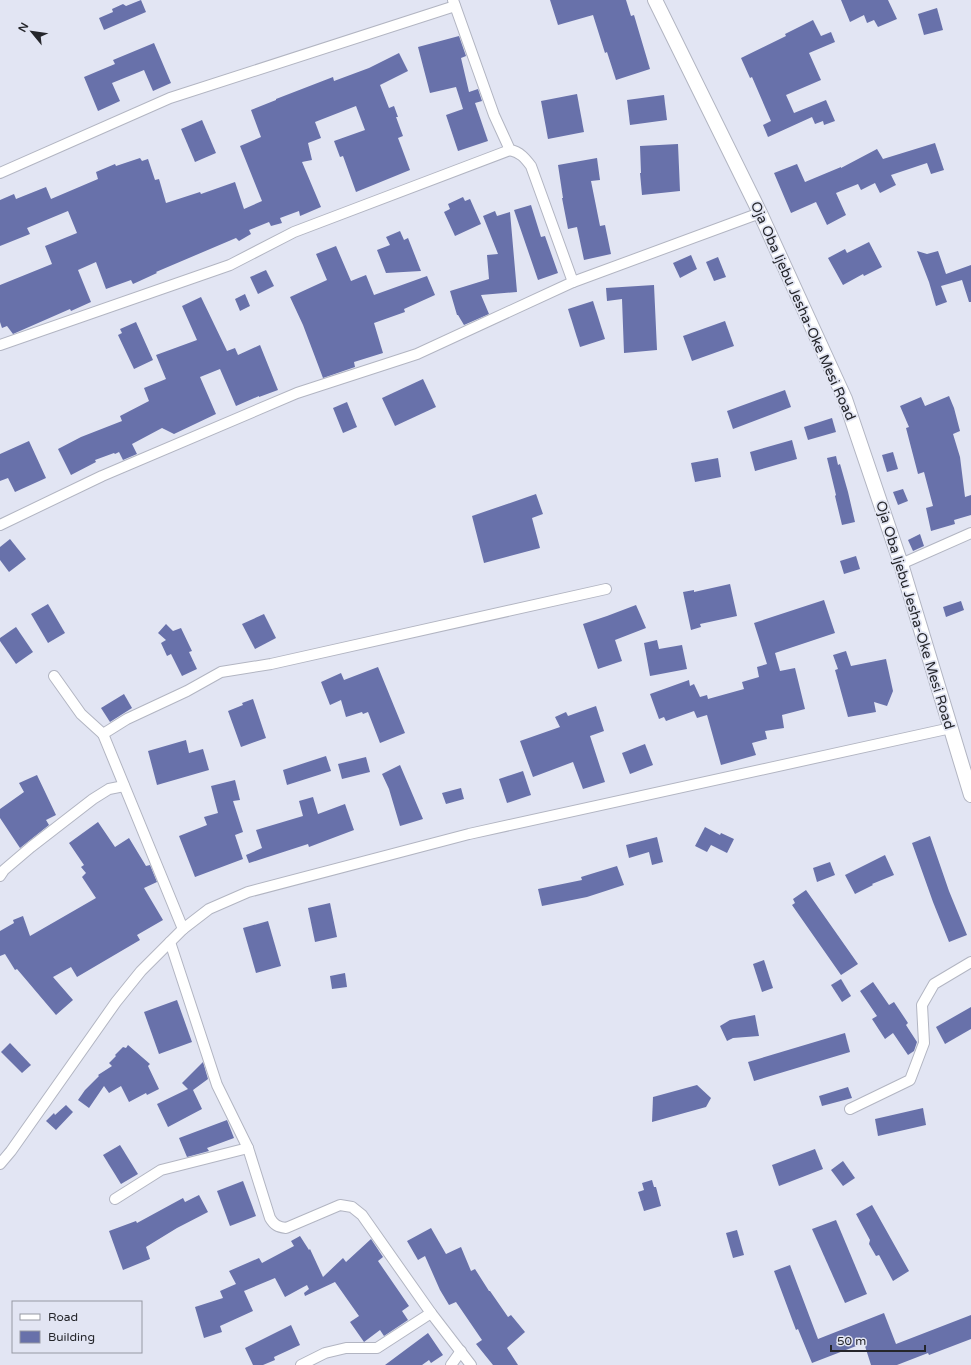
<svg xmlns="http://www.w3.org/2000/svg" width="971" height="1365" font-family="'Varela Round',sans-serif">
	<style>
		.building { fill: #6871aa }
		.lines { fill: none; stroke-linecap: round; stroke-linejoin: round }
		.street-casing { stroke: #b2b5c2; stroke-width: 12 }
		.secondary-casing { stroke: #b2b5c2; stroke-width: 16 }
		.street { stroke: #fff; stroke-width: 10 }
		.secondary { stroke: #fff; stroke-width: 14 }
		.labels { text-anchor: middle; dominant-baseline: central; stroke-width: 3.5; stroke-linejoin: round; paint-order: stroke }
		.street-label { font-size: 14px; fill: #25262b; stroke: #e2e5f3 }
	</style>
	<rect width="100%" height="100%" fill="#e2e5f3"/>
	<g class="building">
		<polygon points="141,0 146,12 104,30 99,18 113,12 112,9 123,4 126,6"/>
		<polygon points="550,0 626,0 631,16 634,15 650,69 616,80 607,52 605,53 593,15 558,25"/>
		<polygon points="841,0 888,0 897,19 878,27 874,20 867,23 864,15 850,22"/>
		<polygon points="937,8 943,30 924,35 918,14"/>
		<polygon points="813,20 821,36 831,32 835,42 809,53 821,80 786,95 794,113 826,100 835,121 824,125 823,121 815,124 812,117 768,137 763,125 771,121 752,77 750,78 741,58 786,36 785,34"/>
		<polygon points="459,36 466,56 461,58 469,92 478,89 482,101 475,103 488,141 458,151 446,115 463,109 456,87 430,93 418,47"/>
		<polygon points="154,43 171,83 153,91 144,70 112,83 120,101 98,111 84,77 115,64 113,60"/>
		<polygon points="399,53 408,71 380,85 389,108 394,106 398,117 396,117 403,136 398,138 410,170 356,192 343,156 340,157 334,141 365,130 356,106 315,122 321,138 308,143 312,160 302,162 321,207 300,216 299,211 280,218 282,223 271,226 269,222 249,230 251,234 239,241 236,238 156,272 157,273 133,284 131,280 106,289 96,262 78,270 91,302 71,311 70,309 13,334 7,326 2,328 0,322 0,285 52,264 45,246 77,233 68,211 27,228 30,234 0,246 0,200 14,194 16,199 46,187 51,199 98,179 96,172 115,164 116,166 140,158 142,161 148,159 155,180 159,179 166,203 200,192 201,194 235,182 244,209 262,201 240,146 261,137 251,110 276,100 276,99 333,77 334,81 369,68"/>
		<polygon points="577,94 584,132 548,139 541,101"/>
		<polygon points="664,95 667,120 630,125 627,100"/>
		<polygon points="202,120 216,153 195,162 181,129"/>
		<polygon points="935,143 944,170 931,174 927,163 891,175 896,185 880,193 875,183 861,190 858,184 836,193 846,215 827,225 816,202 791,213 774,173 797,164 805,182 841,167 841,168 877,149 883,159"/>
		<polygon points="678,144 680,191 642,195 640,173 641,173 640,146"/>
		<polygon points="597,158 600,180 591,181 600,226 605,225 611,254 584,260 577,227 568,229 562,198 563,198 558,165"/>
		<polygon points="463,197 465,201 470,199 481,224 455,236 444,212 450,209 448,204"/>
		<polygon points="531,205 541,237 545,236 558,273 538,280 514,210"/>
		<polygon points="495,211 497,216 510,212 517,292 481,295 489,314 464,325 458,315 457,315 450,291 489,279 487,255 498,254 483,216"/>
		<polygon points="400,231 404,240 408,238 421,271 386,273 377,250 390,245 386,237"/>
		<polygon points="869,242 882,267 864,276 863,274 843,285 828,258 845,249 847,253"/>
		<polygon points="336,246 351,281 366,275 374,295 427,276 435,295 404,309 405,312 374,323 383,353 354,362 355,367 323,378 303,325 290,297 327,280 316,254"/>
		<polygon points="917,251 927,254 938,251 946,274 971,265 971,302 969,302 962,280 941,286 947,302 936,306 929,282"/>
		<polygon points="691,255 697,269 680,278 673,263"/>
		<polygon points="718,257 726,277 714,281 706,262"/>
		<polygon points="266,270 274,286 258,294 250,277"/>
		<polygon points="654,285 657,350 624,353 622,299 607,301 606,288"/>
		<polygon points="245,294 250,306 240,311 235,299"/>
		<polygon points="201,297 227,351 235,348 238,355 260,345 278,390 259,397 259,396 236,406 220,369 200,377 216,414 174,434 162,428 132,444 137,454 123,460 119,452 115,454 114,453 95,460 96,462 71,475 58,449 81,437 122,421 120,416 149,401 144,388 166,379 156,355 197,340 182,306"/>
		<polygon points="593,301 605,339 580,347 568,309"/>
		<polygon points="725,321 734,346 692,361 683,336"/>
		<polygon points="136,322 153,360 134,369 118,335 122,333 120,329"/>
		<polygon points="423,379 436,407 395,426 382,398"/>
		<polygon points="785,390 791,407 733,429 727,411"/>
		<polygon points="949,396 954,408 960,431 953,434 960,457 965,497 971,495 971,515 954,520 955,524 931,531 926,508 933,506 924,472 918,474 906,428 909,427 900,406 921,397 925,406"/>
		<polygon points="347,402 357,427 343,433 333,408"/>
		<polygon points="832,418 836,432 808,440 804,427"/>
		<polygon points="792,440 797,459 755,471 750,452"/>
		<polygon points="29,441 46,478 15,492 8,478 0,481 0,454"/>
		<polygon points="893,452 898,469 887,472 882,455"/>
		<polygon points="836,456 838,465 840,464 848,492 855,522 842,525 835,496 836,495 827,458"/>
		<polygon points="718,458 721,477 695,482 691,463"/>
		<polygon points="903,489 908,501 898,505 893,492"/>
		<polygon points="536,494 543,514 532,518 540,548 484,563 472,516"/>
		<polygon points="920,534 924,546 913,551 908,540"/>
		<polygon points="10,539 26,559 9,572 0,560 0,547"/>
		<polygon points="856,556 860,569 844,574 840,561"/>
		<polygon points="730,584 737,616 700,624 701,627 691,630 683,592 694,590 694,592"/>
		<polygon points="824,600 835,633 775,653 780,671 795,668 805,709 782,715 784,728 765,731 767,739 752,743 756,755 721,765 707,715 697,718 694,711 666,721 664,717 659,719 650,694 689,680 690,686 694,684 700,697 707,695 708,699 744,689 742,682 759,677 757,667 767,664 754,623"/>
		<polygon points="961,601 964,610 946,617 943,607"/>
		<polygon points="48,604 65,633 48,643 31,614"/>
		<polygon points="636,605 646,628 615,640 622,661 598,669 583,624 607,616"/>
		<polygon points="264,614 276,638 255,649 242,624"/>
		<polygon points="166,624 173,631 181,628 192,651 189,652 197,669 182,676 171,654 167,656 161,643 166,640 158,633"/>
		<polygon points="16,627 33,652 16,664 0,641 0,638"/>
		<polygon points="657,640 659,649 682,645 687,669 650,676 644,643"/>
		<polygon points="846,651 851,666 886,659 893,691 887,706 874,702 876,712 848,717 835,670 838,669 833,655"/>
		<polygon points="378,667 405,733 380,743 368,712 363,714 362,712 346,717 341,700 330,705 321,682 341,673 344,680"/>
		<polygon points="124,694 132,708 110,722 101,708"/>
		<polygon points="253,699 266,738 241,747 228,711 243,705 242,703"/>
		<polygon points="596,706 604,731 590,736 605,782 583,789 573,762 533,777 520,741 560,727 555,717 566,712 568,716"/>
		<polygon points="186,740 189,753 203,749 209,770 157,785 148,751"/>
		<polygon points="645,744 653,765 630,774 622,753"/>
		<polygon points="326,756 331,771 287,785 283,770"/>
		<polygon points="366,757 370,772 342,779 338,764"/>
		<polygon points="400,765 423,819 400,826 389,789 382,774"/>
		<polygon points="523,771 531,795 507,803 499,779"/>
		<polygon points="37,775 56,815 46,820 49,825 20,848 0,818 0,809 24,792 19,783"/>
		<polygon points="235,780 240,800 233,801 243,832 235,835 243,859 195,877 179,836 207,825 204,817 218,813 211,786"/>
		<polygon points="461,788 464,799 446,804 442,793"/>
		<polygon points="313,797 318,814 345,804 354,830 309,847 308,844 249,863 246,855 262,848 256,830 303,816 299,801"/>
		<polygon points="98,822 115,847 129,838 146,866 150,865 157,882 144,888 163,920 137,935 140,940 77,977 71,967 53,977 73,1000 56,1015 17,969 15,970 5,954 0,956 0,931 14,923 13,920 23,916 30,936 96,898 82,877 86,873 81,867 84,865 69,843"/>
		<polygon points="705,827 720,835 721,833 734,839 727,853 711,845 707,852 695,846"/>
		<polygon points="930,836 949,891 967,935 949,942 933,902 912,843"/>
		<polygon points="657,837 663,862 652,865 649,852 629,858 626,845"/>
		<polygon points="885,855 894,875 872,884 873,885 855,894 845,875"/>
		<polygon points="830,862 835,875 817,882 813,868"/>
		<polygon points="617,866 624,885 587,897 542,906 538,889 582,880 581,877"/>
		<polygon points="806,890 858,964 841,975 792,905 795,903 793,899"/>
		<polygon points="330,903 337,937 315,942 308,908"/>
		<polygon points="268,921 281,966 256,973 243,928"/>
		<polygon points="764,960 773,988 762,992 753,964"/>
		<polygon points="345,973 347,987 332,989 330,976"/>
		<polygon points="841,979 851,996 842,1002 831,985"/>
		<polygon points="873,982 889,1005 894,1002 908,1023 906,1025 917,1042 914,1051 908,1055 893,1033 885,1039 872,1019 877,1016 860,991"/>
		<polygon points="177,1000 192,1042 159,1054 144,1012"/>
		<polygon points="971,1007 971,1029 945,1044 936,1027"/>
		<polygon points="755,1015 759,1036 733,1038 727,1041 720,1026 730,1020"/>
		<polygon points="845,1033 850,1052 754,1081 748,1062"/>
		<polygon points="10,1043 31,1065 22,1073 1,1052"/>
		<polygon points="128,1045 150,1064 148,1066 159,1089 147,1095 146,1093 129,1102 121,1086 109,1093 104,1086 89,1108 78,1100 85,1090 99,1076 98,1075 112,1066 109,1063 116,1056 115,1055 123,1047 126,1048"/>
		<polygon points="203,1062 208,1079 193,1090 202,1109 168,1127 157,1104 188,1089 182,1083"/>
		<polygon points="697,1085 711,1098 706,1107 652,1122 653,1097"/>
		<polygon points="848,1087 852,1098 822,1106 819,1096"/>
		<polygon points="66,1105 73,1112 56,1130 46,1121 54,1113 55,1115"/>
		<polygon points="923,1108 926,1125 878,1136 875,1119"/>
		<polygon points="227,1120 234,1138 207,1148 209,1151 187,1157 179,1138"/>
		<polygon points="120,1145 138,1174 121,1184 103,1155"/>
		<polygon points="815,1149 823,1169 779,1186 772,1165"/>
		<polygon points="843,1161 855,1178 843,1186 831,1170"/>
		<polygon points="652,1180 654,1187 656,1187 661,1206 644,1211 638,1192 644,1190 642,1183"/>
		<polygon points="243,1181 256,1216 230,1226 217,1191"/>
		<polygon points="199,1195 208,1212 177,1228 146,1247 150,1259 123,1270 109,1231 136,1221 137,1223 183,1198 185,1202"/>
		<polygon points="872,1205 909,1271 893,1281 879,1255 876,1256 869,1244 870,1240 856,1214"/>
		<polygon points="836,1220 867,1294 845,1303 812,1229"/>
		<polygon points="431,1228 446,1254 461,1247 471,1271 475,1269 489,1291 490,1291 508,1317 511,1315 525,1332 507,1348 518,1365 493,1365 476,1344 482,1340 456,1302 449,1305 440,1290 425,1256 418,1260 407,1241"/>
		<polygon points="737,1230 744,1255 733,1258 726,1233"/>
		<polygon points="300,1236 309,1250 310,1249 323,1277 343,1258 346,1262 371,1239 383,1257 378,1261 409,1306 402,1311 408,1320 384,1336 380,1330 364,1342 350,1322 359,1316 335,1282 305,1296 304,1293 309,1289 307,1285 285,1297 275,1278 244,1291 253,1311 220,1326 222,1332 204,1338 195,1307 223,1298 220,1291 236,1284 229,1271 259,1258 262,1263 294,1246 291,1241"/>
		<polygon points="790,1265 818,1339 884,1313 896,1344 971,1315 971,1339 929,1355 928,1353 897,1365 871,1365 864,1343 812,1363 798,1329 796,1330 774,1271"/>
		<polygon points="291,1325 300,1345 274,1357 275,1360 263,1365 253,1365 245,1348"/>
		<polygon points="428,1333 443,1355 431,1363 429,1360 422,1365 385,1365"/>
	</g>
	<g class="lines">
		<defs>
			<g id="street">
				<path d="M453 0 494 115 510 150C520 152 525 158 531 166L573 282"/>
				<polyline points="0,173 170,98 455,6"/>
				<polyline points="0,345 230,265 294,232 510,150"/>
				<polyline points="0,525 102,476 297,393 417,354 573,282 760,213"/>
				<polyline points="901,564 971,533"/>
				<polyline points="54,676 81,714 103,734 127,719 187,691 221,672 271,664 606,589"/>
				<polyline points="103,734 183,929"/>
				<polyline points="0,876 4,870 31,847 93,799 109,789 124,786"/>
				<path d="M170 942 217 1085 248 1148 270 1218C274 1225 278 1227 286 1228L340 1205 352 1207 362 1215 431 1313 471 1365"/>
				<polyline points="850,1109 910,1080 924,1043 922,1005 934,984 971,962"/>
				<polyline points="0,1164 11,1151 116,1002 141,971 183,929 209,909 248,892 469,834 951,728"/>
				<polyline points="115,1199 161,1170 248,1148"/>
				<polyline points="301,1365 325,1353 346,1348 377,1348 431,1313"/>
				<polyline points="451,1365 461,1351"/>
			</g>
			<polyline id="secondary" points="655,0 760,213 845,399 901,564 971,795"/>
		</defs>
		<use href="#street" class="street-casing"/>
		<use href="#secondary" class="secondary-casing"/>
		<use href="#street" class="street"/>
		<use href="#secondary" class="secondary"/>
	</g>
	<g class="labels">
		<g class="street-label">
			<text transform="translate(803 311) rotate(66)">Oja Oba Ijebu Jesha-Oke Mesi Road</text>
			<text transform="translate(915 615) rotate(73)">Oja Oba Ijebu Jesha-Oke Mesi Road</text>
		</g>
	</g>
	<rect x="12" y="1301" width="130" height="52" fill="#e2e5f3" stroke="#9699a3"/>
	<rect x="20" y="1314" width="20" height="6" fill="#ffffff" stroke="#9699a3"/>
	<text x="48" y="1321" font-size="12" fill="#25262b">Road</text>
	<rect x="20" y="1331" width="20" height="12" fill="#6871aa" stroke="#9699a3"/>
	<text x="48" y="1341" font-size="12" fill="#25262b">Building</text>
	<g transform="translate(32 32) rotate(299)" stroke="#e2e5f3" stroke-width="3" paint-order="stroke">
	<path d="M0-3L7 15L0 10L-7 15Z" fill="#25262b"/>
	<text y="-6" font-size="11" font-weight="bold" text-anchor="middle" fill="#25262b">N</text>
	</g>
	<path d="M831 1345v6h94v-6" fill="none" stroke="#25262b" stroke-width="2"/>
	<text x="837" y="1345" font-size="12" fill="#25262b" stroke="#e2e5f3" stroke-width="3" paint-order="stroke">50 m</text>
</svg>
